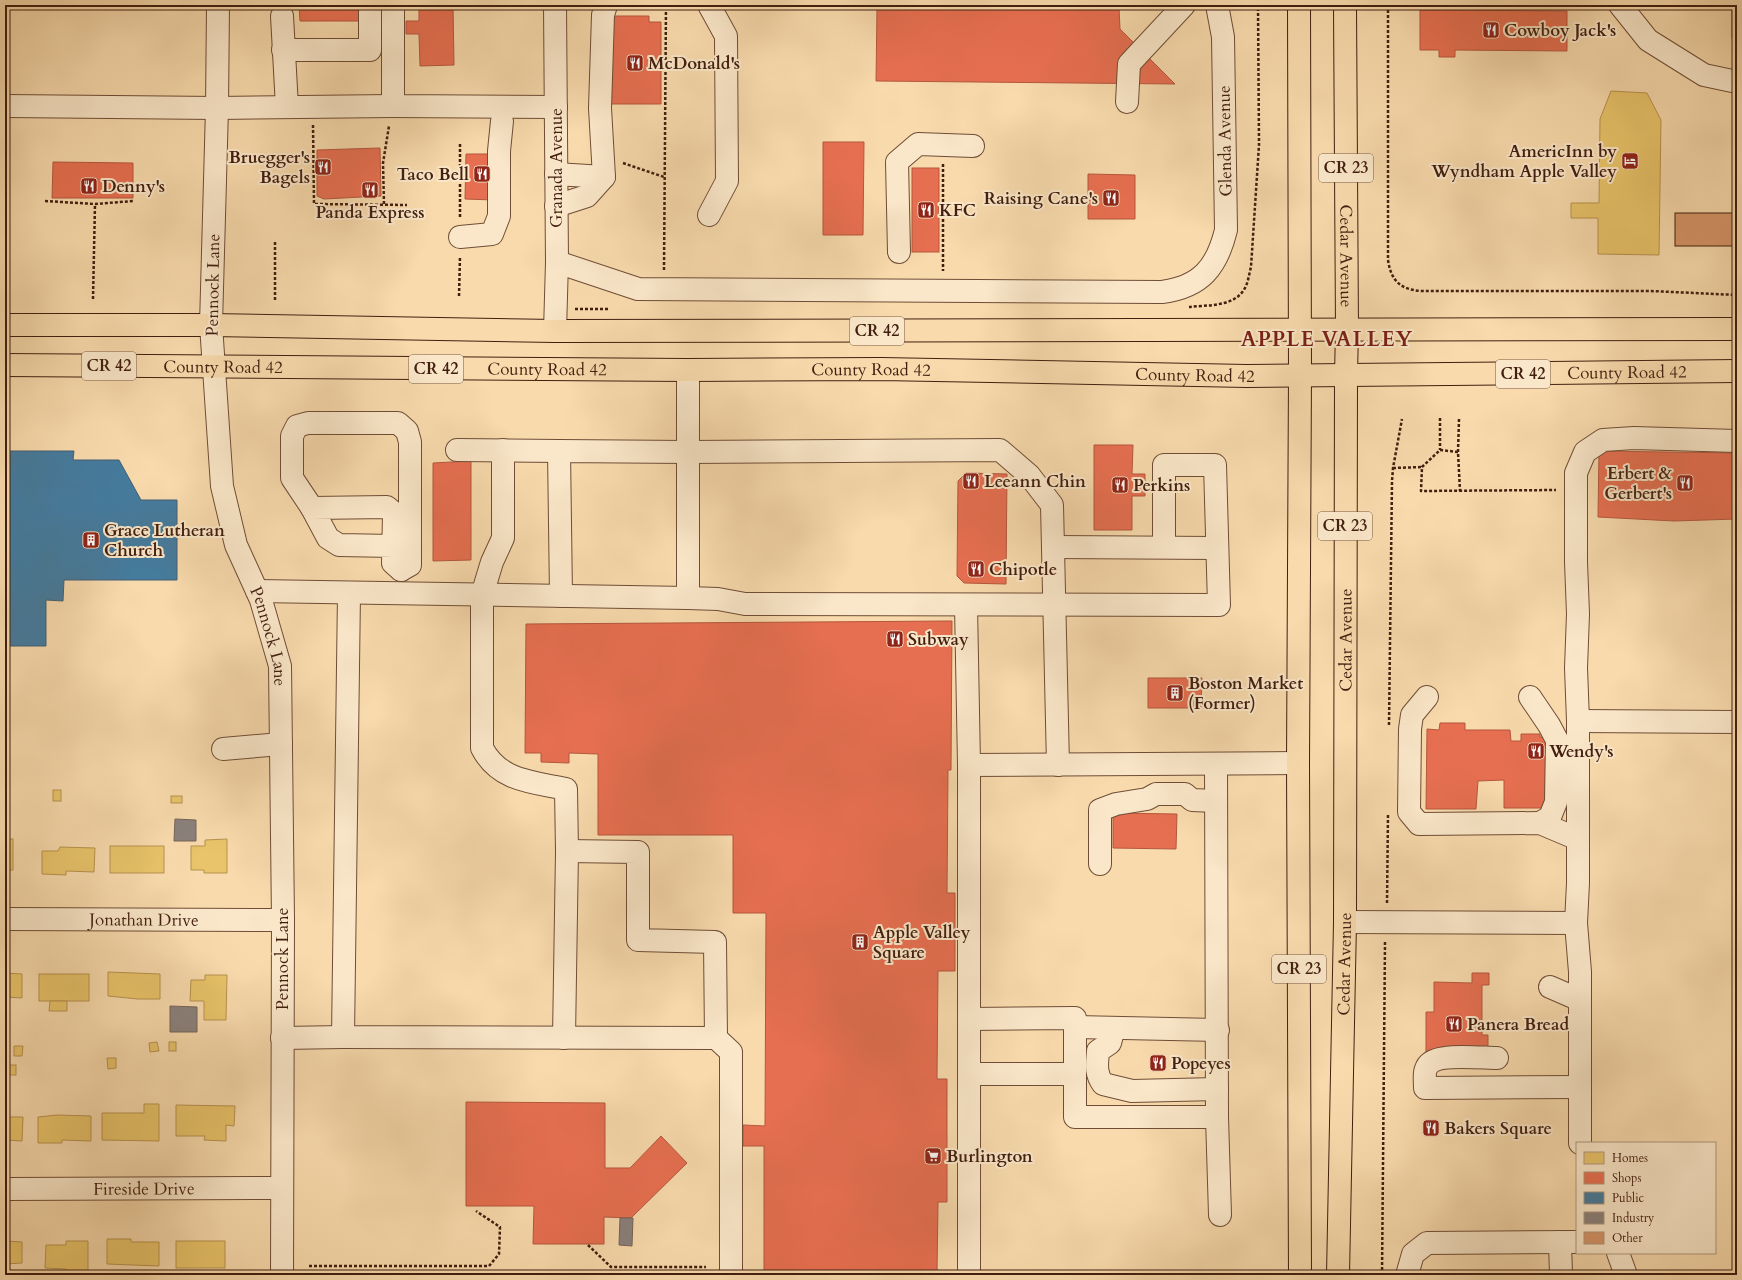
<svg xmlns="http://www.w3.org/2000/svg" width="1742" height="1280" font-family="Cardo,serif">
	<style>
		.homes { fill: #e9c46a; stroke: #b7924f }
		.shops { fill: #e76f51; stroke: #b5573d }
		.public { fill: #457b9d; stroke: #445f72 }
		.industry { fill: #8a817c; stroke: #74635b }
		.building { fill: #d69569; stroke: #411e0f }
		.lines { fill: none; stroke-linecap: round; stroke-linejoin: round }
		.minor-casing { stroke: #6f4d36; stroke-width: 24 }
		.major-casing { stroke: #411e0f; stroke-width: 24 }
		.highway-casing { stroke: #411e0f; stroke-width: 24 }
		.path { stroke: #411e0f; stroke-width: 2.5; stroke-dasharray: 3 2; stroke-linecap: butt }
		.minor { stroke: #fae7c9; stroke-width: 22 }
		.major { stroke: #f8daac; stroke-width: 22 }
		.highway { stroke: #f8daac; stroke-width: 22 }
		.labels { text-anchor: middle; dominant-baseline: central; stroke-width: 4; stroke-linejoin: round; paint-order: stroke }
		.shield { fill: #fae7c9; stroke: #785a47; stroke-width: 1 }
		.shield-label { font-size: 16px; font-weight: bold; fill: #411e0f }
		.poi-label { font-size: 17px; font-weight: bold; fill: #411e0f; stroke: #fae7c9; text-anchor: start }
		.street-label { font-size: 17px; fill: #411e0f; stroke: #fae7c9 }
		.district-label { font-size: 21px; font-weight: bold; letter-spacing: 1px; fill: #7a1f14; stroke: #fae7c9 }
	</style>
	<rect width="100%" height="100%" fill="#f8daac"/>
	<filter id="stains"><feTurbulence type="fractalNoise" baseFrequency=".005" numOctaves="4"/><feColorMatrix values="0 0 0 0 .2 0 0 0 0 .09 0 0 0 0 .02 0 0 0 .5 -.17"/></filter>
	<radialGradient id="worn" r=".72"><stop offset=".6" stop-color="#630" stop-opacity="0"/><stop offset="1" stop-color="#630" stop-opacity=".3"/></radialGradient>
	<g class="homes">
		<polygon points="1611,91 1647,93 1661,120 1659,255 1598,254 1598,218 1571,218 1571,203 1599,203 1600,119"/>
		<rect x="53" y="790" width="8" height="11"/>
		<rect x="171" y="796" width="11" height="7"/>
		<rect x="5" y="839" width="8" height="31"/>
		<polygon points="227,839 227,873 204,873 204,870 191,870 191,846 205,846 205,840"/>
		<rect x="110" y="846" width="54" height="27"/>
		<polygon points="60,847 95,848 94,872 66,871 66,875 42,874 42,851 58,851"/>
		<polygon points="108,972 160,974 160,999 138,999 108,996"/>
		<polygon points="5,973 22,974 22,998 5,997"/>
		<rect x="39" y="974" width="50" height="27"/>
		<polygon points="205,975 227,975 226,1020 204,1020 204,1001 190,1001 191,980 205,980"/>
		<polygon points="50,1001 67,1001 67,1011 49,1011"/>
		<polygon points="157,1042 159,1051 150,1052 149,1043"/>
		<rect x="169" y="1042" width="7" height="9"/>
		<polygon points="14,1046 23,1046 22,1056 14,1056"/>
		<polygon points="107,1058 116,1058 116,1068 108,1069"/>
		<rect x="7" y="1065" width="9" height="10"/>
		<polygon points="144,1104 159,1104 159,1141 102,1140 102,1113 144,1113"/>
		<polygon points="176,1105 235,1106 234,1126 226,1125 226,1141 204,1140 205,1136 176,1136"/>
		<polygon points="57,1115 91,1116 91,1141 62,1140 62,1143 38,1143 38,1117"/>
		<polygon points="5,1117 23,1117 22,1141 5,1140"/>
		<polygon points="107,1239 131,1239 131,1242 159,1242 159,1266 107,1264"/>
		<polygon points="5,1241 22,1242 22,1263 5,1264"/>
		<polygon points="66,1241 88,1241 88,1273 66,1275 66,1269 45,1268 46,1245 66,1245"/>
		<rect x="176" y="1241" width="49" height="27"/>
	</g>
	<g class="shops">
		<polygon points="282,5 363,5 363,21 300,21 299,6"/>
		<polygon points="419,5 453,5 454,65 420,66 419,34 406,34 406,21 419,21"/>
		<polygon points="977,5 1000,5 1004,9 1119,8 1120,29 1175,84 876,81 877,8 972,9"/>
		<rect x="1732" y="5" width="5" height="33"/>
		<polygon points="1420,10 1567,11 1567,51 1455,50 1455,57 1439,57 1439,50 1420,50"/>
		<polygon points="612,16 649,16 649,22 661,22 661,104 610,104"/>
		<polygon points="823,142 864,142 863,235 823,235"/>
		<polygon points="380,148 381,196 324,199 317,196 317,150"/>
		<polygon points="466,154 493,154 494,200 465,199"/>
		<polygon points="53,162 133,163 133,198 52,198"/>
		<rect x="912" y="168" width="27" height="84"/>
		<polygon points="1088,174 1135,175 1135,219 1088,219"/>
		<polygon points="1094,445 1133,445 1132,474 1145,474 1145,496 1132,496 1132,530 1094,530"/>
		<polygon points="1599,451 1737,453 1737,519 1674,521 1598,517"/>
		<polygon points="471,461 471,560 433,561 433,463"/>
		<polygon points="966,473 1007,474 1006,584 964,583 957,576 958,481"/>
		<polygon points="952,621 951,770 948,770 947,893 955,893 955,971 938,971 937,1079 947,1079 947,1202 938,1202 937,1275 764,1275 764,1146 743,1146 743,1125 765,1126 766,913 733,913 733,835 598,835 598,754 569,753 569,763 541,762 541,753 525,753 526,624"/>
		<polygon points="1148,678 1202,678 1201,708 1148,708"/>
		<polygon points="1440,723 1465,723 1465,730 1510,730 1511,741 1521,741 1521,734 1540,734 1540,737 1554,737 1553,796 1541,808 1504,808 1504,780 1478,781 1476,809 1426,809 1427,729 1439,730"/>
		<polygon points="1113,813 1177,814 1176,849 1113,848"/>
		<polygon points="1472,973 1489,973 1489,985 1482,985 1482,1035 1488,1035 1488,1054 1426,1054 1426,1012 1434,1012 1434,982 1472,983"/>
		<polygon points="466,1102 605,1103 605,1168 630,1168 661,1136 687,1163 631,1218 604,1217 604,1244 533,1244 534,1206 466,1206"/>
	</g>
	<polygon class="public" points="5,451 74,451 73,460 119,460 141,500 177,500 177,580 64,580 63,601 46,600 46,646 6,646 5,650"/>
	<g class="industry">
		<polygon points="175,819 196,820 196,841 174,841"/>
		<polygon points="170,1006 197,1007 197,1032 170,1032"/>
		<polygon points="620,1218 633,1218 632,1246 619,1245"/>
	</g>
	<rect class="building" x="1675" y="213" width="62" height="33"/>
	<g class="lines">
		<defs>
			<g id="minor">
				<path id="s1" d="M218 5 217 108 211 325 222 486 236 545 261 600 280 666 283 920 282 1275"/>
				<polyline points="393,5 393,106 556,107"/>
				<polyline points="709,5 726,36 727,181 709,215"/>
				<polyline points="1620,5 1648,40 1704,75 1737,82"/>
				<polyline points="282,16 287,107"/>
				<polyline points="283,50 370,50 370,5"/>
				<polyline points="1127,102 1129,64 1184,5"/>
				<polyline points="5,106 217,108 393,106"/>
				<polyline points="556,174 604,177"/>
				<polyline points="556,206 587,196 604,177 600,108 603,15 606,5"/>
				<polyline points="460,237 492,234 499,216 499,151 502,121"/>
				<polyline points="899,252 897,162 918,144 973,146"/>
				<path d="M557 262 638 289 1162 292C1201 287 1217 267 1226 230L1223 37 1217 5"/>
				<polyline points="555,331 557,262 555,5"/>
				<polyline points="688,370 688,598"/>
				<polyline points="457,450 559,451"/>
				<path d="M503 450V538L492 562 482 595V748C499 781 532 782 566 789L567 851 564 1038"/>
				<polyline points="312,508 292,478 292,436 297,426 308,423 398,423 407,431 410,442 410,565 401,570"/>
				<polyline points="394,546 339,545 328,538 312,508 387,507 394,513 393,563 401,570"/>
				<polyline points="1053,547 1217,548"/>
				<polyline points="257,591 688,598 718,599 745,604 1219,605 1215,465 1164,465 1164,547"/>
				<polyline points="349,593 343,1037 716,1038 715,942 638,940 638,852 567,851"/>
				<polyline points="561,596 559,451 688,452 1000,450 1029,475 1052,505 1058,765"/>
				<polyline points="966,605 969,765 969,1275"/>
				<polyline points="1427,697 1412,715 1410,729 1409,812 1419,824 1540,823 1578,839"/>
				<polyline points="1530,697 1549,725 1557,740 1556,802 1550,817 1540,823"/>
				<polyline points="1578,721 1737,722"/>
				<polyline points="223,749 281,744"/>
				<polyline points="1216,764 1217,1117 1220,1215"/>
				<polyline points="969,765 1298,763"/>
				<polyline points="1100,864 1100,810 1116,804 1147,799 1156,794 1185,794 1192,800 1216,801"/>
				<path id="s2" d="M5 919 283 920"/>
				<polyline points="1345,922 1576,923"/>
				<polyline points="1550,987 1580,1000"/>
				<polyline points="970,1019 1075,1018 1075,1117 1217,1117"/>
				<polyline points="1075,1027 1218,1030"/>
				<path d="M1114 1028 1110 1043 1098 1051C1097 1064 1095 1073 1103 1084L1132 1091 1217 1089"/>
				<polyline points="282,1038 343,1037"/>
				<polyline points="716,1038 731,1052 731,1275"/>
				<path d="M1497 1058C1482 1058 1439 1053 1429 1064 1423 1070 1425 1080 1425 1088L1580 1087"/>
				<polyline points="969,1074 1075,1074"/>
				<polyline points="1580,1143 1580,972 1576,923 1578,883 1578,721 1576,668 1578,614 1576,562 1576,473 1585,452 1603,440 1634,438 1737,441"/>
				<path id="s3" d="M5 1189 282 1188"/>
				<polyline points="1560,1242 1561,1275"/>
				<polyline points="1618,1253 1626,1275"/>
				<polyline points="1407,1275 1413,1254 1427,1243 1577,1242"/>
			</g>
			<g id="major">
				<polyline points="1300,374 1298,763 1300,1275"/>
				<path id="s4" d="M1338 1275 1345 922 1346 375"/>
			</g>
			<g id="highway">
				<polyline points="1299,5 1300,374"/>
				<path id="s5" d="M1345 5 1347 330 1346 375"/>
				<polyline points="5,325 211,325 555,331 1737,329"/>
				<path id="s6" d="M5 365 688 370 881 369 1247 376 1737 371"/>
			</g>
		</defs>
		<use href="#minor" class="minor-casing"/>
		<use href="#major" class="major-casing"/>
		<use href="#highway" class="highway-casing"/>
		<g class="path">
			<path d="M1388 5V260C1391 281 1401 290 1422 291H1651L1737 295"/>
			<polyline points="313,125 314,204 407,205"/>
			<polyline points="460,144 460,217"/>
			<polyline points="623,163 664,177"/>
			<polyline points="943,164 943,271"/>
			<polyline points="45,201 95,204 134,201"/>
			<polyline points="384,204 383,163 389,126"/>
			<polyline points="664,270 666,5"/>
			<polyline points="459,296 460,256"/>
			<polyline points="93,299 95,204"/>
			<polyline points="275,300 275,241"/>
			<path d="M1189 307C1206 305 1232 307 1243 291 1248 285 1249 274 1251 267L1259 145 1258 5"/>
			<polyline points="575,309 610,309"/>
			<polyline points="1440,418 1440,450"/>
			<polyline points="1459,419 1458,452 1460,491"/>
			<polyline points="1458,452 1440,450 1422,467 1421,491 1556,490"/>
			<polyline points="1393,468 1422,467"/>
			<polyline points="1389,725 1392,481 1393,468 1402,419"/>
			<polyline points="1387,903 1388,814"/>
			<polyline points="588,1245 611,1267 706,1267"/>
			<polyline points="309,1266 489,1266 499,1254 500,1227 476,1211"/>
			<polyline points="1382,1275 1385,942"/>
		</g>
		<use href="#minor" class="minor"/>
		<use href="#major" class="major"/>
		<use href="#highway" class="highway"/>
	</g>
	<defs>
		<symbol id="restaurant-square" viewBox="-11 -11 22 22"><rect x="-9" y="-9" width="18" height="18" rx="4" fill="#8f2418" stroke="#fae7c9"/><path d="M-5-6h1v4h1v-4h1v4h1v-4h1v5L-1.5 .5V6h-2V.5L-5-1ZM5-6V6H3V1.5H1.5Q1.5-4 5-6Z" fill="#fff"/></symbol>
		<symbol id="hotel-square" viewBox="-11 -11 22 22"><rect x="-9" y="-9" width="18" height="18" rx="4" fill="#8f2418" stroke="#fae7c9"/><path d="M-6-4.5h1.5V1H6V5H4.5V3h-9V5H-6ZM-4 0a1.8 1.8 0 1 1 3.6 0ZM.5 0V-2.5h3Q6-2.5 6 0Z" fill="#fff"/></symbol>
		<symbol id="building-square" viewBox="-11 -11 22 22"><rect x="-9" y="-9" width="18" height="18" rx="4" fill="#8f2418" stroke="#fae7c9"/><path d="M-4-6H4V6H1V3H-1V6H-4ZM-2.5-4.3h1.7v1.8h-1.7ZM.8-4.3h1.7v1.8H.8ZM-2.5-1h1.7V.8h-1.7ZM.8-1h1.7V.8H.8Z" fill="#fff"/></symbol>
		<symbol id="supermarket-square" viewBox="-11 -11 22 22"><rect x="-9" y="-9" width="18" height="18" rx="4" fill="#8f2418" stroke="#fae7c9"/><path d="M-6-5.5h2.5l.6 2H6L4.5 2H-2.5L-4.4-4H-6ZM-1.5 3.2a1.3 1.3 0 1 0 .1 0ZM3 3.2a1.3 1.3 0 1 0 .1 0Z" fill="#fff"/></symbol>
	</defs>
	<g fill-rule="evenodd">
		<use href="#restaurant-square" x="1481" y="20" width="20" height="20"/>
		<use href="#restaurant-square" x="625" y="53" width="20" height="20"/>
		<use href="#hotel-square" x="1620" y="151" width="20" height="20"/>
		<use href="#restaurant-square" x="313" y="157" width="20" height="20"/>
		<use href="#restaurant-square" x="472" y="164" width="20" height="20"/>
		<use href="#restaurant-square" x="79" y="176" width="20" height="20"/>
		<use href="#restaurant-square" x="360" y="180" width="20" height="20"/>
		<use href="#restaurant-square" x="1101" y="188" width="20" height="20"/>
		<use href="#restaurant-square" x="916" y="200" width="20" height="20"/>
		<use href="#restaurant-square" x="961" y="471" width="20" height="20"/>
		<use href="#restaurant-square" x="1675" y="473" width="20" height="20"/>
		<use href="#restaurant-square" x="1110" y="475" width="20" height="20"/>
		<use href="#building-square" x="81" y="530" width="20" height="20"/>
		<use href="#restaurant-square" x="966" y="559" width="20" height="20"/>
		<use href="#restaurant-square" x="885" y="629" width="20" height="20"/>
		<use href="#building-square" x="1165" y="683" width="20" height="20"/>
		<use href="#restaurant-square" x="1526" y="741" width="20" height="20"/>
		<use href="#building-square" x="850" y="932" width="20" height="20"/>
		<use href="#restaurant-square" x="1444" y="1014" width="20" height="20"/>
		<use href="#restaurant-square" x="1148" y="1053" width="20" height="20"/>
		<use href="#restaurant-square" x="1421" y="1118" width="20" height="20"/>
		<use href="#supermarket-square" x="923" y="1146" width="20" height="20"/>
	</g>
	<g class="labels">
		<g class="shield">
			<rect x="1319" y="154" width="54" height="28" rx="3"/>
			<rect x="850" y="317" width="54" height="28" rx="3"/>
			<rect x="82" y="352" width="54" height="28" rx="3"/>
			<rect x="409" y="355" width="54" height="28" rx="3"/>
			<rect x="1496" y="360" width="54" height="28" rx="3"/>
			<rect x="1318" y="512" width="54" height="28" rx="3"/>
			<rect x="1272" y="955" width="54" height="28" rx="3"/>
		</g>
		<g class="shield-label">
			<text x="1346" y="168">CR 23</text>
			<text x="877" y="331">CR 42</text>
			<text x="109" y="366">CR 42</text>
			<text x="436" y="369">CR 42</text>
			<text x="1523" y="374">CR 42</text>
			<text x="1345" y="526">CR 23</text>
			<text x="1299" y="969">CR 23</text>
		</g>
		<g class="poi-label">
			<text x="1504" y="30">Cowboy Jack's</text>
			<text x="648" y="63">McDonald's</text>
			<text x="1617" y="151" text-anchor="end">AmericInn by<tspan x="1617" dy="20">Wyndham Apple Valley</tspan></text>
			<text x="310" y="157" text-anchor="end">Bruegger's<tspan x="310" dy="20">Bagels</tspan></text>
			<text x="469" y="174" text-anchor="end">Taco Bell</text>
			<text x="102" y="186">Denny's</text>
			<text x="1098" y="198" text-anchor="end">Raising Cane's</text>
			<text x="939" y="210">KFC</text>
			<text x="370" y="212" text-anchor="middle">Panda Express</text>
			<text x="1672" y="473" text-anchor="end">Erbert &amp;<tspan x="1672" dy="20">Gerbert's</tspan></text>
			<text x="984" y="481">Leeann Chin</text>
			<text x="1133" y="485">Perkins</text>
			<text x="104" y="530">Grace Lutheran<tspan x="104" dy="20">Church</tspan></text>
			<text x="989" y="569">Chipotle</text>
			<text x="908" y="639">Subway</text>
			<text x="1188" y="683">Boston Market<tspan x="1188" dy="20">(Former)</tspan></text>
			<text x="1549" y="751">Wendy's</text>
			<text x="873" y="932">Apple Valley<tspan x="873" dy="20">Square</tspan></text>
			<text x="1467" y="1024">Panera Bread</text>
			<text x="1171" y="1063">Popeyes</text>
			<text x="1444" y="1128">Bakers Square</text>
			<text x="946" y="1156">Burlington</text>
		</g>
		<g class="street-label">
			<text transform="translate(1225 141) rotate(-91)">Glenda Avenue</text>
			<text transform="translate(556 168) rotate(-90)">Granada Avenue</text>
			<text stroke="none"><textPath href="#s5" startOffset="251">Cedar Avenue</textPath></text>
			<text transform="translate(213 285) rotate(-89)">Pennock Lane</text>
			<text stroke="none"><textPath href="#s6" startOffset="218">County Road 42</textPath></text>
			<text stroke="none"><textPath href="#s6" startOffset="542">County Road 42</textPath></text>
			<text stroke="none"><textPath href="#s6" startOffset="866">County Road 42</textPath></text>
			<text stroke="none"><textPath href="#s6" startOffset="1622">County Road 42</textPath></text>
			<text stroke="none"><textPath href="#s6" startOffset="1190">County Road 42</textPath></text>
			<text stroke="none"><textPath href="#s1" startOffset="640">Pennock Lane</textPath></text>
			<text stroke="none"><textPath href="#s4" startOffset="635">Cedar Avenue</textPath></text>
			<text stroke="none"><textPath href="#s2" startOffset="139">Jonathan Drive</textPath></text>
			<text transform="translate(282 959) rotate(-90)">Pennock Lane</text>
			<text stroke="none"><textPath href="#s4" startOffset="311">Cedar Avenue</textPath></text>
			<text stroke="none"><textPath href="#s3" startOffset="139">Fireside Drive</textPath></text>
		</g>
		<g class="district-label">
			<text x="1327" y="339">APPLE VALLEY</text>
		</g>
	</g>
	<rect width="1742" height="1280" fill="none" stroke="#f8daac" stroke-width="20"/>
	<rect x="6" y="6" width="1730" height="1268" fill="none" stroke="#411e0f" stroke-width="2"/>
	<rect x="10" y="10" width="1722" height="1260" fill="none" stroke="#411e0f"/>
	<rect x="1576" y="1142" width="140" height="112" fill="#fae7c9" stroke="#b0977f"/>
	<rect x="1584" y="1152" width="20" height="12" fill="#e9c46a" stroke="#b0977f"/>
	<text x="1612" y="1162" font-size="12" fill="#411e0f">Homes</text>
	<rect x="1584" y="1172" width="20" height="12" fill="#e76f51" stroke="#b0977f"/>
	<text x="1612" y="1182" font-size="12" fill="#411e0f">Shops</text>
	<rect x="1584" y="1192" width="20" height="12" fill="#457b9d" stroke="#b0977f"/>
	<text x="1612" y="1202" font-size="12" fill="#411e0f">Public</text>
	<rect x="1584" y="1212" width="20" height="12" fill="#8a817c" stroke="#b0977f"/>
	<text x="1612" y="1222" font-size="12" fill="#411e0f">Industry</text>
	<rect x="1584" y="1232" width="20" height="12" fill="#d69569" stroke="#b0977f"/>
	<text x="1612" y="1242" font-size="12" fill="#411e0f">Other</text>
	<rect width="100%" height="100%" filter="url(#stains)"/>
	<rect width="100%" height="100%" fill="url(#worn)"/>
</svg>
